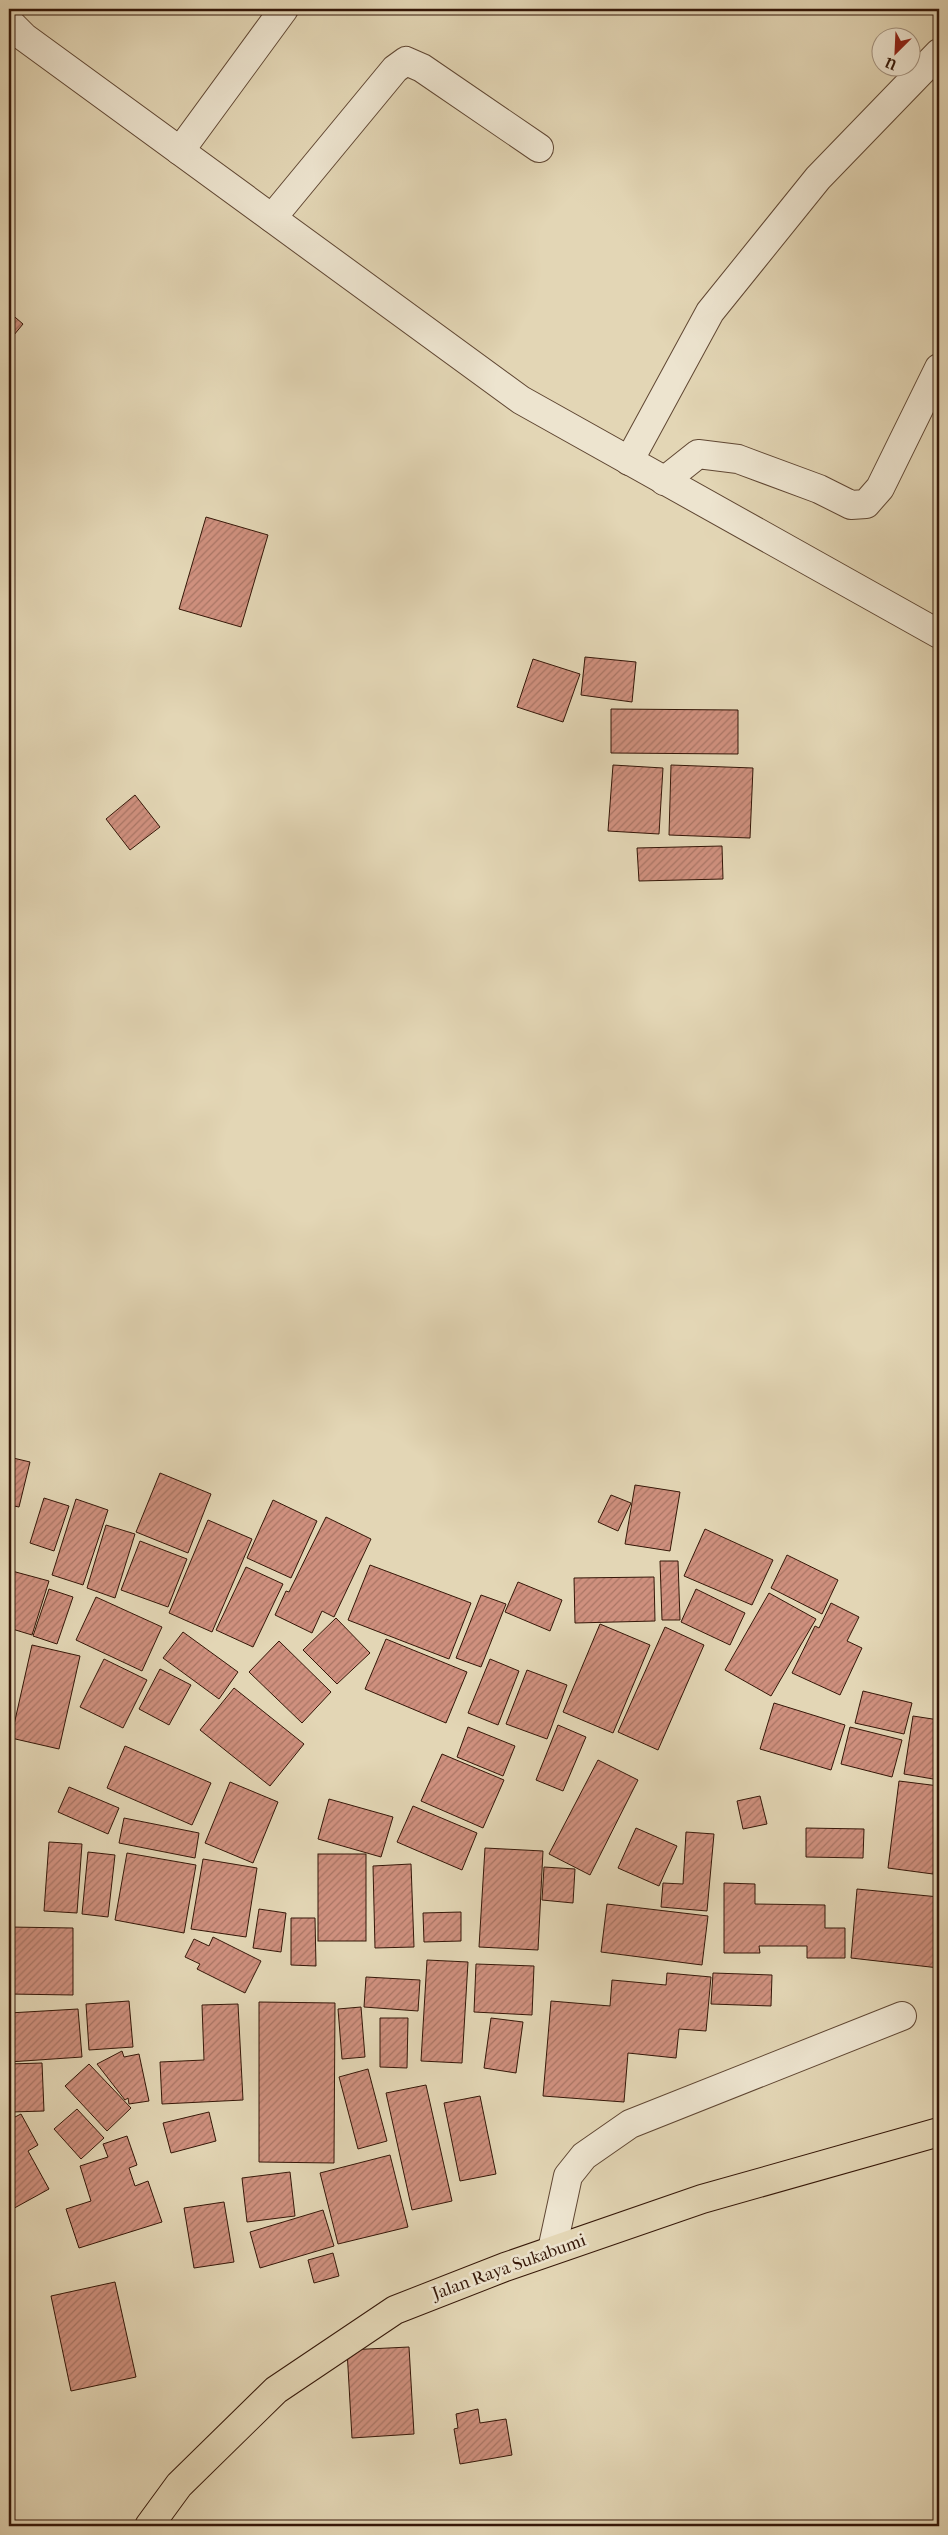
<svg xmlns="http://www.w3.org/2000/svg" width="948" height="2535" font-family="'IM FELL French Canon',serif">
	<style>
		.building { fill: url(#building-hatch); stroke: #351708 }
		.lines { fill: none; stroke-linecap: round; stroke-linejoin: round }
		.minor-casing { stroke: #604733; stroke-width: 30 }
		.highway-casing { stroke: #351708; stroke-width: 30 }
		.minor { stroke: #ede4cf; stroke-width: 28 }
		.highway { stroke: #e3d6b5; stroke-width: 28 }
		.labels { text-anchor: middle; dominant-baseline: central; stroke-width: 5; stroke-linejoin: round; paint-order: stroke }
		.street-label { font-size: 18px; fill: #351708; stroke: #ede4cf }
	</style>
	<defs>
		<pattern id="building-hatch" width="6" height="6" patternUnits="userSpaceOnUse" patternTransform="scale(1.25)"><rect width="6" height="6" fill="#cf907e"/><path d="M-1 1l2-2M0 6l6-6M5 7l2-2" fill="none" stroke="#a97565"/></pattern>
	</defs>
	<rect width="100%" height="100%" fill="#e3d6b5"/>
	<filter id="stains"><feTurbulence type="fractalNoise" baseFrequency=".004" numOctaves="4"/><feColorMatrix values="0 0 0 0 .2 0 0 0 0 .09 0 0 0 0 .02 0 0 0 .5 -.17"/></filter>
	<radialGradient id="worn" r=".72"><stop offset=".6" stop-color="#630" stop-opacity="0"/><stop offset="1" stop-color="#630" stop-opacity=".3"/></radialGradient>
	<g class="building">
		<polygon points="9,312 23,324 9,341"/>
		<polygon points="206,517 268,535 241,627 179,609"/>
		<polygon points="585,657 636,662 632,702 581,695"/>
		<polygon points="533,659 580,674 563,722 517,707"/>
		<polygon points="611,709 738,710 738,754 611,753"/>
		<polygon points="613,765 663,768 659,834 608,831"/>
		<polygon points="671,765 753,768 750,838 669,835"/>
		<polygon points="135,795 160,827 130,850 106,819"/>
		<polygon points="722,846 723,879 639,881 637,848"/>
		<polygon points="9,1457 30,1462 19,1507 9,1505"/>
		<polygon points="160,1473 211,1494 188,1553 136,1532"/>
		<polygon points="635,1485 680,1492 670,1551 625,1544"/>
		<polygon points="611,1495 631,1503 618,1531 598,1522"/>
		<polygon points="44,1498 69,1506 54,1551 30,1543"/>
		<polygon points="76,1499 108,1510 83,1585 52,1575"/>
		<polygon points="273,1500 317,1521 291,1578 247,1558"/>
		<polygon points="326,1517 371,1539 334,1617 322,1611 312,1633 275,1615 286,1591 289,1592"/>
		<polygon points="208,1520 252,1539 212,1632 169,1613"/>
		<polygon points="106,1525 135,1534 115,1598 87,1588"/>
		<polygon points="705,1529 773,1560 752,1605 684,1576"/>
		<polygon points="140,1541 187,1559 168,1607 121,1590"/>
		<polygon points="787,1555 838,1580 822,1614 771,1588"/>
		<polygon points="660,1561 678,1561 680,1620 662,1620"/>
		<polygon points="370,1565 471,1603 449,1659 348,1620"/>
		<polygon points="246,1567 283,1584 253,1647 216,1630"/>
		<polygon points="12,1571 49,1581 32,1635 9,1628 9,1581"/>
		<polygon points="654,1577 655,1621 575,1623 574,1578"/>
		<polygon points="518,1582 562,1600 550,1631 505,1612"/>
		<polygon points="49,1589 73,1597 57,1644 33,1636"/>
		<polygon points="696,1589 745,1613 730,1645 681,1622"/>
		<polygon points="769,1593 816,1619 771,1696 725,1670"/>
		<polygon points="481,1595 506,1604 481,1667 456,1658"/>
		<polygon points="96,1597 162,1627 142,1671 76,1640"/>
		<polygon points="831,1603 859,1617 847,1641 862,1648 840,1695 792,1673 815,1626 819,1628"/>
		<polygon points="336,1618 370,1653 337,1684 303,1650"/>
		<polygon points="600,1624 650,1645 613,1733 563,1712"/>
		<polygon points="665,1627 704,1645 658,1750 618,1732"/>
		<polygon points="183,1632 238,1672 219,1699 163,1658"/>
		<polygon points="386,1639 467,1672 446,1723 365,1689"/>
		<polygon points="279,1641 331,1692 302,1723 249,1672"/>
		<polygon points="32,1645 80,1656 59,1749 11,1738"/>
		<polygon points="104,1659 147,1680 123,1728 80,1707"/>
		<polygon points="490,1659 519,1671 498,1725 468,1713"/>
		<polygon points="160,1669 191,1685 169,1725 139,1709"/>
		<polygon points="527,1670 567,1685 547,1739 506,1724"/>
		<polygon points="234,1688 304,1744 270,1786 200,1730"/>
		<polygon points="863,1691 912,1703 904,1734 855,1723"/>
		<polygon points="774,1703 845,1725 831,1770 760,1749"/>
		<polygon points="913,1716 939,1720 939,1780 904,1774"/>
		<polygon points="558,1725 586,1737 563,1791 536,1780"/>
		<polygon points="468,1727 515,1746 503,1776 457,1757"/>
		<polygon points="850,1727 902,1740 892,1777 841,1764"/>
		<polygon points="125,1746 211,1783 192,1825 107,1788"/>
		<polygon points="442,1754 504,1780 483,1828 421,1801"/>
		<polygon points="598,1760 638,1780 590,1875 549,1854"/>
		<polygon points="899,1781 939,1786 939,1832 933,1874 888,1868"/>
		<polygon points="230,1782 278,1802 253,1863 205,1843"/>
		<polygon points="69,1787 119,1808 108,1834 58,1812"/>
		<polygon points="760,1796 767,1824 743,1829 737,1801"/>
		<polygon points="329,1799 393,1817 381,1857 318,1839"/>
		<polygon points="413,1806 477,1833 462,1870 397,1842"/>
		<polygon points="124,1818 199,1833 195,1858 119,1843"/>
		<polygon points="636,1828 677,1846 659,1886 618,1868"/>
		<polygon points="806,1828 864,1829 863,1858 806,1857"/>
		<polygon points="686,1832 714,1834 707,1911 661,1907 663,1883 683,1884"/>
		<polygon points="49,1842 82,1844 77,1913 44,1911"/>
		<polygon points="485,1848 543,1851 538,1950 479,1947"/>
		<polygon points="88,1852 115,1855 108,1917 82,1914"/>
		<polygon points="127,1853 196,1865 184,1933 115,1920"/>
		<rect x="318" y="1854" width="48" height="87"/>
		<polygon points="203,1859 257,1868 246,1937 191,1929"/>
		<polygon points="411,1864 414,1947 375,1948 373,1866"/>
		<polygon points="544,1867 575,1869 573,1903 542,1900"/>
		<polygon points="724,1883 755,1884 755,1904 825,1905 825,1928 845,1928 845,1958 807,1958 807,1946 759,1946 760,1953 724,1953"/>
		<polygon points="857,1889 939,1897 939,1968 851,1958"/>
		<polygon points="607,1904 708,1916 702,1965 601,1952"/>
		<polygon points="259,1909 286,1913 281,1952 253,1948"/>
		<polygon points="461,1912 461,1941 424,1942 423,1913"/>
		<polygon points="291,1918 315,1918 316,1966 291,1965"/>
		<polygon points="9,1927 73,1928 73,1995 9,1994"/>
		<polygon points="213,1937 261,1961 245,1993 197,1969 200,1964 185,1957 194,1939 209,1946"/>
		<polygon points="427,1960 468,1962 462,2063 421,2061"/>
		<polygon points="476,1964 534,1966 532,2015 474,2012"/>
		<polygon points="667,1973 711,1977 706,2031 679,2029 676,2058 628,2053 624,2102 543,2096 551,2001 610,2006 612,1980 666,1985"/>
		<polygon points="713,1973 772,1975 771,2006 711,2004"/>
		<polygon points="366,1977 420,1980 418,2011 364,2007"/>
		<polygon points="129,2001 133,2047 89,2050 86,2004"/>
		<polygon points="259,2002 335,2003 334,2163 259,2162"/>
		<polygon points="238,2004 243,2100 162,2104 160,2062 204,2060 202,2005"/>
		<polygon points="361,2007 365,2057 342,2059 338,2009"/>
		<polygon points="78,2009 82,2057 9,2062 9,2013"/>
		<polygon points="380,2018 408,2018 407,2068 380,2067"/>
		<polygon points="491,2018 523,2022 516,2073 484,2068"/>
		<polygon points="122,2051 124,2057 139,2054 149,2101 129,2104 128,2098 125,2100 97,2064"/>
		<polygon points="42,2063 44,2111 11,2112 9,2064"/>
		<polygon points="89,2064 131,2108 107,2131 65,2086"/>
		<polygon points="368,2069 387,2141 358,2149 339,2077"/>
		<polygon points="426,2085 452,2201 412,2210 386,2093"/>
		<polygon points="480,2096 496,2174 460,2181 444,2103"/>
		<polygon points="77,2109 104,2138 81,2159 54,2129"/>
		<polygon points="209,2112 216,2141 171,2153 163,2123"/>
		<polygon points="21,2114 38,2145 28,2151 49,2189 9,2211 9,2120"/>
		<polygon points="127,2136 137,2165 129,2168 135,2186 148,2181 162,2222 79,2248 66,2209 91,2201 80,2166 108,2157 103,2144"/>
		<polygon points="390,2155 408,2227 338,2244 320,2173"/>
		<polygon points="290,2172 295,2216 247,2222 242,2178"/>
		<polygon points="224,2202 234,2262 194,2268 184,2208"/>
		<polygon points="323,2210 334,2246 260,2268 250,2232"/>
		<polygon points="333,2253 339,2276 314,2283 308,2260"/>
		<polygon points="115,2282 136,2377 71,2391 51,2296"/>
		<polygon points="409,2347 414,2434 352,2438 347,2350"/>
		<polygon points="478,2409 480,2423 506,2419 512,2455 460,2464 454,2429 458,2428 456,2414"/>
	</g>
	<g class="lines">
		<defs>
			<g id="minor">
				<polyline points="9,22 24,37 521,400 939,634"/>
				<polyline points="180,151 284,9"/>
				<polyline points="272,218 395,69 406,61 422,68 539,148"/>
				<polyline points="629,461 710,312 818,178 939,53"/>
				<polyline points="664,481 698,454 738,459 819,489 851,505 866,504 880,488 939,368"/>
				<polyline points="552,2250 568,2176 584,2156 630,2124 902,2016"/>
			</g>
			<polyline id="highway" points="149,2526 179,2485 276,2390 395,2310 505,2267 702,2199 939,2132"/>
		</defs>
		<use href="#minor" class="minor-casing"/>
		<use href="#highway" class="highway-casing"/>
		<use href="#minor" class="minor"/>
		<use href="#highway" class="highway"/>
	</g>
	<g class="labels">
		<g class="street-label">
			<text transform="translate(509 2267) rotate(-20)">Jalan Raya Sukabumi</text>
		</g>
	</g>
	<rect width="948" height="2535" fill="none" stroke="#e3d6b5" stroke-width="30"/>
	<rect x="10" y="10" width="928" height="2515" fill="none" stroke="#351708" stroke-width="2.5"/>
	<rect x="15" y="15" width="918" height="2505" fill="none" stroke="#351708"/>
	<g transform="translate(896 52) rotate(204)"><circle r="24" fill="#ede4cf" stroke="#a3927f"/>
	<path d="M0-4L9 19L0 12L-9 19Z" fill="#8f2418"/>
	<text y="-8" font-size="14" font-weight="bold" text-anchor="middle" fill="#351708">U</text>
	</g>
	<rect width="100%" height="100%" filter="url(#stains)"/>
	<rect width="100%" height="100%" fill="url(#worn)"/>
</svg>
